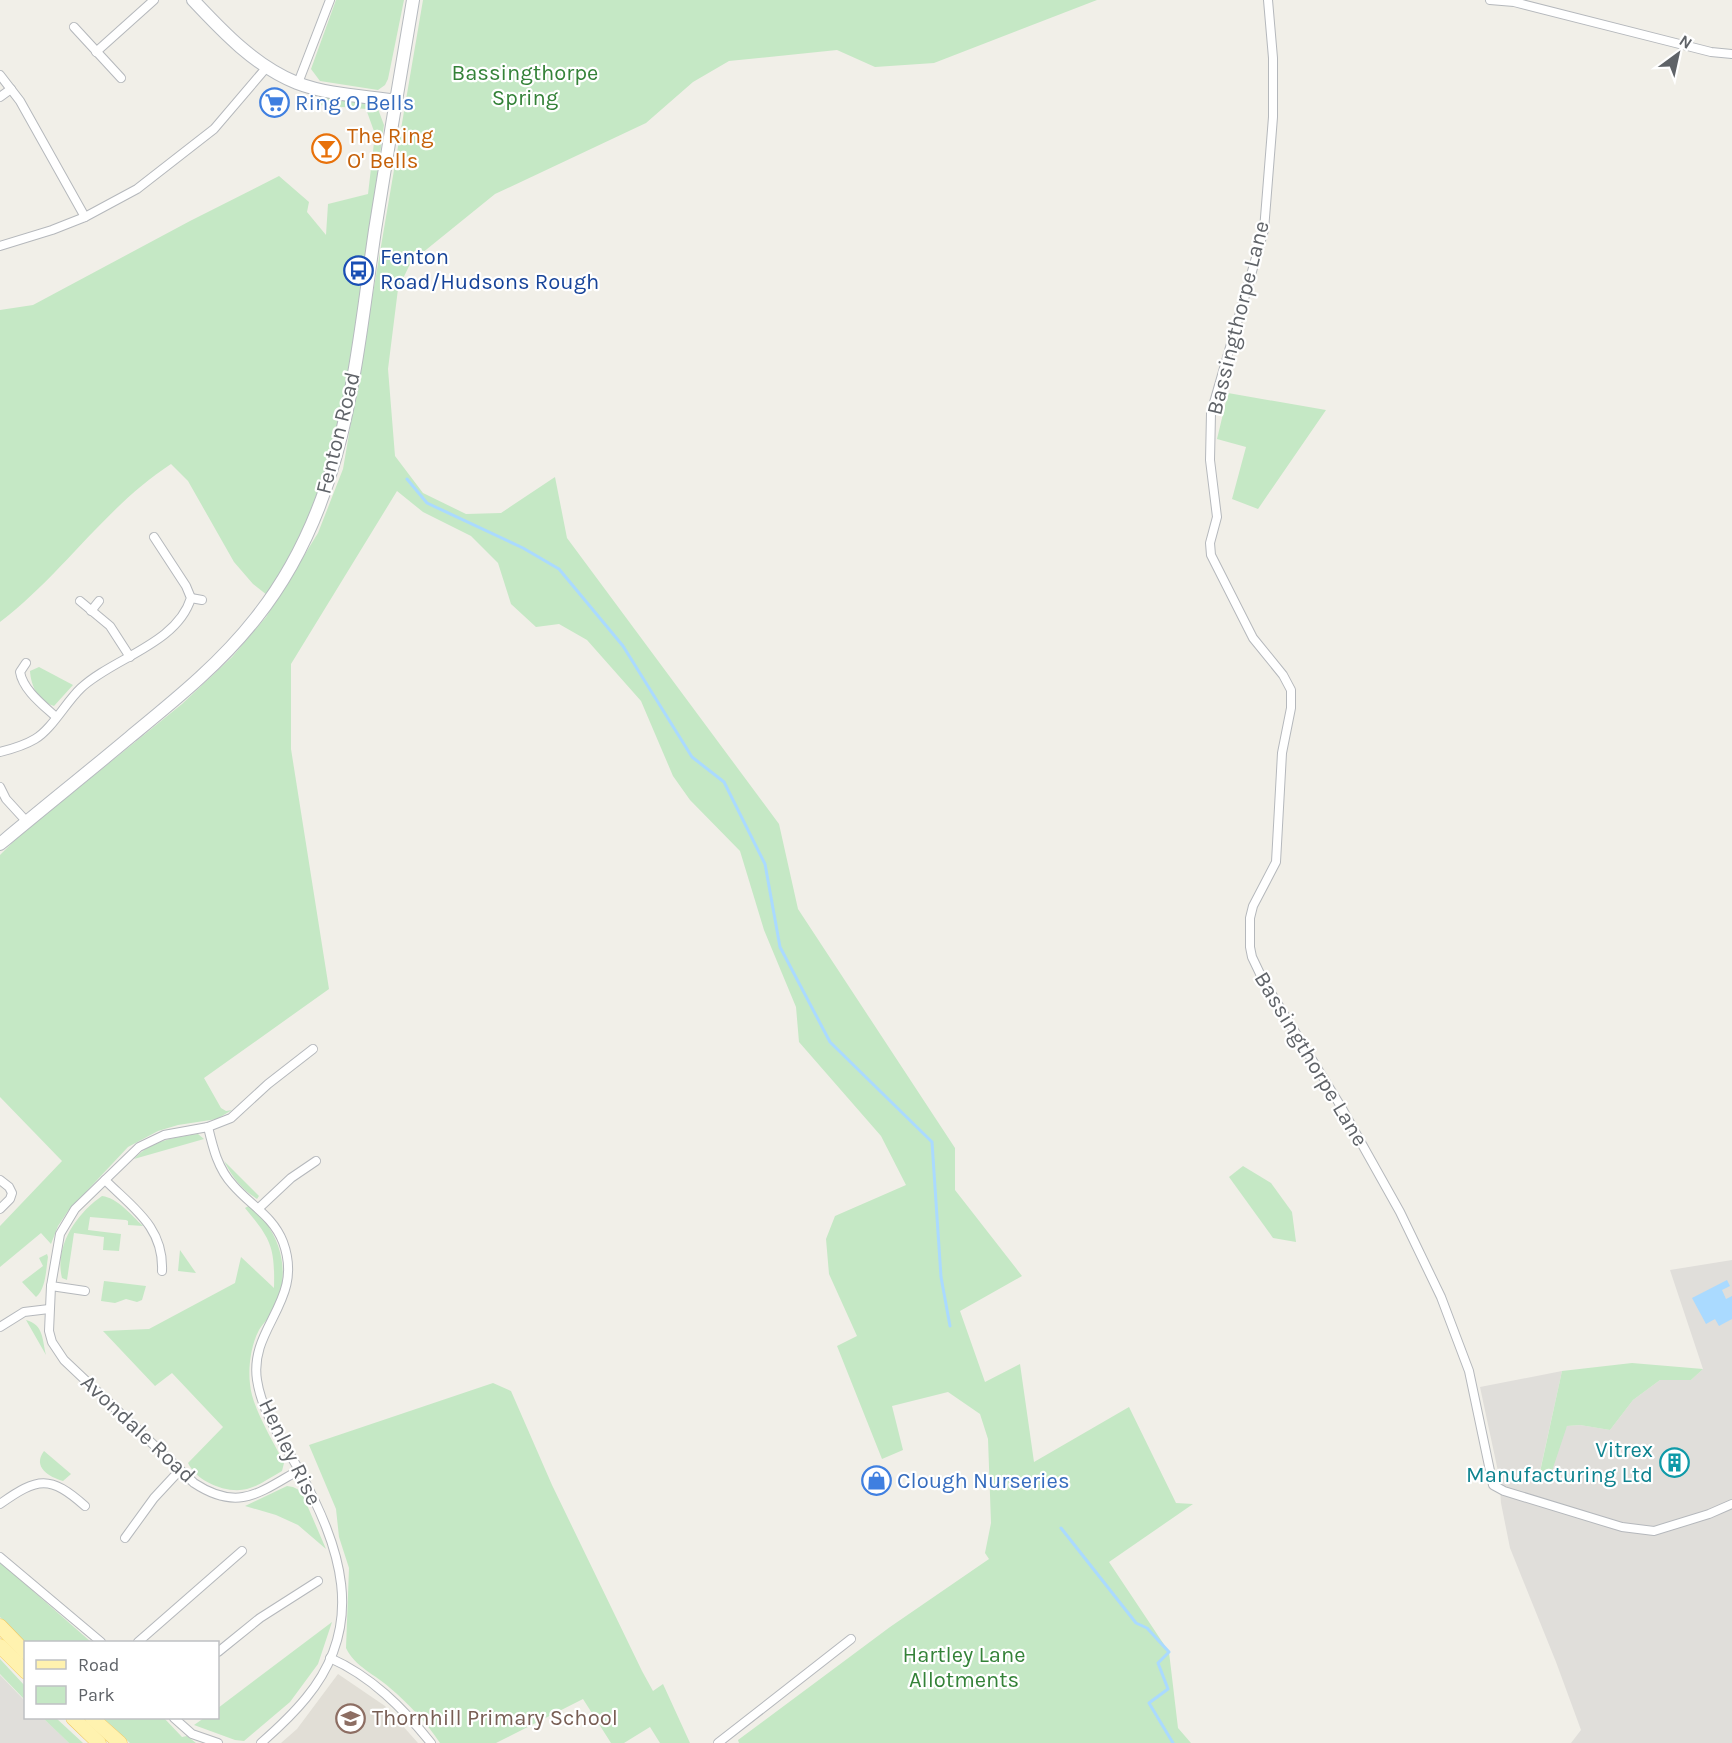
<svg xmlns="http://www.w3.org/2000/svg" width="1732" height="1743" font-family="Karla,sans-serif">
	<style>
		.industrial { fill: #e0deda }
		.education { fill: #e1ded6 }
		.green { fill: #c5e8c5 }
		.water { fill: #aadaff }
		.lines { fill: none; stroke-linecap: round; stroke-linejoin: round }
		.stream { stroke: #aadaff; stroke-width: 3 }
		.street-casing { stroke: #b5b8bc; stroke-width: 10 }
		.secondary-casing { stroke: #b6babf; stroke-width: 14 }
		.primary-casing { stroke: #f2c960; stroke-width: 15 }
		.street { stroke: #fff; stroke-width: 8 }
		.secondary { stroke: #fff; stroke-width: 12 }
		.primary { stroke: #fff2af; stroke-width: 14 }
		.labels { text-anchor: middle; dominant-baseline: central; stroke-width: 4.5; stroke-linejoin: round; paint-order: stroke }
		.park-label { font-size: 22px; fill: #348238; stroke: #fff }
		.shop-label { font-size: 22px; fill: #366cbe; stroke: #fff; text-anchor: start }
		.food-label { font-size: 22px; fill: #c56008; stroke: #fff; text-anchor: start }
		.transit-label { font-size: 22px; fill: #164399; stroke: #fff; text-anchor: start }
		.street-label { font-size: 22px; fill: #5f6368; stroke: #fff }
		.culture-label { font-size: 22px; fill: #0d838f; stroke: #fff; text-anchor: end }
		.education-label { font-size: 22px; fill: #785e54; stroke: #fff; text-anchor: start }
	</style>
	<rect width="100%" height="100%" fill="#f1efe8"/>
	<g class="industrial">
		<polygon points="1732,1260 1732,1743 1571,1743 1581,1730 1556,1662 1510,1548 1501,1503 1499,1476 1480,1387 1562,1371 1540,1471 1567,1426 1580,1425 1610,1430 1633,1400 1660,1380 1691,1380 1703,1369 1670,1270"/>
		<polygon points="0,1675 25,1701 26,1718 43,1718 69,1743 0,1743"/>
	</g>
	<polygon class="education" points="338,1674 385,1706 418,1743 281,1743 297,1729"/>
	<g class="green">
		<polygon points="336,0 404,0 388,79 385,85 378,90 320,81 311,69"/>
		<polygon points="423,0 1097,0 934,63 875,67 837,50 729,61 693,82 646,123 495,194 411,262 398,289 388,369 395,456 423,493 466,514 501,513 555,477 567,538 779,824 798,909 955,1148 955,1190 1022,1276 960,1311 985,1382 1020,1364 1034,1462 1129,1407 1176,1503 1193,1504 1109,1562 1169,1652 1178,1728 1191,1743 739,1743 738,1740 890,1627 989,1559 985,1553 991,1523 988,1439 980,1414 948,1392 892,1406 903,1450 882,1459 837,1346 857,1336 829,1274 826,1239 835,1216 906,1185 881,1136 799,1042 796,1007 764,930 740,851 690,800 673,776 641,701 587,640 559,624 536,627 511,604 498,563 471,536 423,512 397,491 291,664 291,749 329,989 204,1078 221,1108 226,1111 232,1110 217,1119 178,1125 158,1131 128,1147 68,1211 58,1226 51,1244 41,1233 0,1267 0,1226 62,1161 0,1097 0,855 18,837 182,704 232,657 266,617 318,533 343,469"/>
		<path d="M321 96 371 104 378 109 384 125 350 378 321 493 300 540 267 595 253 584 234 562 188 481 171 464C105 507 62 575 0 622V310L33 305 190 221 279 176 309 202 307 212 326 235 328 204 368 194 375 134 366 109 319 105Z"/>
		<polygon points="1228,393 1326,410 1258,509 1232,499 1246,447 1217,439"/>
		<path d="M39 667 73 685 54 706C38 702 31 686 30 671Z"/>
		<path d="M198 1134 204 1139 134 1159C150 1141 175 1137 198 1134Z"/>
		<path d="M224 1161 259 1196 257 1199C241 1189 233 1178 224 1161Z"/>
		<polygon points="1243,1166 1271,1183 1292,1212 1296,1242 1273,1238 1229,1177"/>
		<path d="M102 1196C118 1198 131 1215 143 1226L128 1225V1221L126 1220 90 1217 88 1230 121 1234 119 1251 103 1250 104 1237 74 1233 67 1280 62 1278C54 1246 77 1213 102 1196Z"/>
		<path d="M250 1205C280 1232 292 1270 275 1308 271 1316 264 1322 259 1330 251 1345 248 1367 250 1384 252 1408 273 1441 284 1463L282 1471C271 1477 259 1486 247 1489 227 1494 197 1482 188 1463L223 1427 172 1373 155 1386 103 1331 149 1329 235 1283 241 1257 274 1288C275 1247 271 1239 245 1208Z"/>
		<polygon points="180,1250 196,1273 178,1271"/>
		<path d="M47 1254 48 1257C46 1269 46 1289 36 1297L22 1282 43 1266 39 1258Z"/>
		<polygon points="104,1281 146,1286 142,1300 137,1302 126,1299 115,1303 101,1301"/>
		<path d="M26 1320C44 1325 42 1339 46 1355Z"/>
		<polygon points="1632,1363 1703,1369 1691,1380 1660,1380 1633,1400 1610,1430 1580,1425 1567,1426 1551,1474 1540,1472 1562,1371"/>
		<path d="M493 1383 511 1391 552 1485 642 1671 653 1691 663 1684 690 1743H660L650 1727 624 1743H611L583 1699 496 1743H440C426 1722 409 1704 390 1688 376 1675 354 1666 346 1648L349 1568 339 1537 336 1509 309 1445Z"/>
		<path d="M44 1451 71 1474 63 1481C49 1477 32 1467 44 1451Z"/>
		<polygon points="287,1486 293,1487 301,1491 326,1549 298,1525 276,1515 245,1506"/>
		<polygon points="0,1562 91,1642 25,1643 0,1617"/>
		<polygon points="332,1622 318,1664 290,1702 244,1741 235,1740 194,1725 204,1718 218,1718 218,1708"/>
		<polygon points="0,1659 25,1686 25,1700 0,1674"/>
		<polygon points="43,1718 56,1718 83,1743 69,1743"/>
		<polygon points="103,1718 164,1718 182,1737 187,1736 196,1743 130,1743"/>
	</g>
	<polygon class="water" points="1727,1280 1730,1286 1722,1290 1726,1299 1732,1296 1732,1319 1719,1326 1715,1319 1706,1324 1692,1298"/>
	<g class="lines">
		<g class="stream">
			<polyline points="407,479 427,503 523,548 559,569 623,646 692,757 724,782 765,864 780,947 830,1042 932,1142 941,1277 950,1326"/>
			<polyline points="1061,1528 1136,1623 1147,1628 1169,1652 1158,1663 1168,1689 1149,1703 1173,1743"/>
		</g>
		<defs>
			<g id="street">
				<polyline points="1268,0 1273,58 1273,117 1264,230 1211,413 1210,460 1217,517 1210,543 1211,555 1253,638 1283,675 1291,690 1291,708 1282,753 1276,862 1253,906 1250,918 1250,947 1252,957 1263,980 1340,1105 1400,1212 1441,1297 1469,1371 1493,1485 1504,1491 1622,1527 1654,1531 1709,1514 1732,1504"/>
				<polyline points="1490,0 1514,2 1711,52 1732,54"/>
				<polyline points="74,27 121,78"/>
				<polyline points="96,52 154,0"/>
				<polyline points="0,75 20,101 85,217"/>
				<polyline points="298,83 330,0"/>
				<polyline points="0,97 11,89"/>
				<polyline points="0,246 52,230 85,217 137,189 214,129 266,68"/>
				<polyline points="191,598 202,600"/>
				<polyline points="80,601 110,626 130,657"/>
				<polyline points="91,611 99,601"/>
				<path d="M26 663 20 672C23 690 43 705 56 717"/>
				<path d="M0 752C12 749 25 745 35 739 52 729 66 702 81 688 113 658 177 644 191 598L186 586 154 537"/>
				<polyline points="0,787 6,799 27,822"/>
				<path d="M208 1127C213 1148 218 1169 233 1185 250 1205 273 1216 283 1242 305 1301 249 1327 257 1380 262 1413 283 1442 299 1470 340 1546 368 1623 306 1698 293 1714 277 1729 261 1743"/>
				<polyline points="0,1180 9,1187 12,1193 10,1199 0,1209"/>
				<path d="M105 1180C133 1208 164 1227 162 1271"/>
				<polyline points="259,1208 291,1178 316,1161"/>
				<polyline points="51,1286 85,1291"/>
				<polyline points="0,1327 24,1312 49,1309"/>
				<path d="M299 1470C259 1493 238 1512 194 1483L64 1360 52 1342 49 1331 51 1286 60 1234 75 1209 139 1147 164 1135 208 1127 231 1118 268 1084 313 1049"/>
				<path d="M0 1504C38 1477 50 1475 85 1506"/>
				<polyline points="125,1538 154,1498 180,1470"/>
				<polyline points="0,1557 101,1642"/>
				<polyline points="138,1642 242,1551"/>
				<polyline points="218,1652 260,1618 318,1581"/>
				<path d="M330 1658C371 1676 403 1708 431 1743"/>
				<polyline points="174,1718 192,1734 218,1743"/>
				<polyline points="718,1743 851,1639"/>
			</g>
			<g id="secondary">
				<path d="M193 0C223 32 255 66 297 83 328 95 364 96 397 101"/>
				<path d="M0 844C43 808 87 773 130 737 175 700 220 664 256 618 346 505 355 367 375 230 387 153 400 77 413 0"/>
			</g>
			<g id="primary">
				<polyline points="0,1626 26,1653"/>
				<polyline points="0,1646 26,1672"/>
				<polyline points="73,1718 99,1743"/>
				<polyline points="92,1718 120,1743"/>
			</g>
		</defs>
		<use href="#street" class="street-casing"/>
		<use href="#secondary" class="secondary-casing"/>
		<use href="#primary" class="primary-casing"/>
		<use href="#street" class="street"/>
		<use href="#secondary" class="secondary"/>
		<use href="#primary" class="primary"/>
	</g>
	<defs>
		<symbol id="supermarket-ring" viewBox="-11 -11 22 22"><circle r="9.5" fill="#fff" stroke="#3f7fe0" stroke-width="1.5"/><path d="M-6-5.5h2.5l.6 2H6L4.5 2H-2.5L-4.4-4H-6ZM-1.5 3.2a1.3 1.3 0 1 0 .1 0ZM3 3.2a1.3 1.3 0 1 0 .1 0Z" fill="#3f7fe0"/></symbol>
		<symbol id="bar-ring" viewBox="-11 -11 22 22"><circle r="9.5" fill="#fff" stroke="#e8710a" stroke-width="1.5"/><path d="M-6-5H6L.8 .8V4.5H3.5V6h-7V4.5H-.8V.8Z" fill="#e8710a"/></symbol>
		<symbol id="bus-ring" viewBox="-11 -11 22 22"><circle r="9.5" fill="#fff" stroke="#1a4fb4" stroke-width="1.5"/><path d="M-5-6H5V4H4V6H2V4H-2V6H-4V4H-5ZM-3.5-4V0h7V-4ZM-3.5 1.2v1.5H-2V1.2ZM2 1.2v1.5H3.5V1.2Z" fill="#1a4fb4"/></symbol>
		<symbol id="building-ring" viewBox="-11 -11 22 22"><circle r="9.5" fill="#fff" stroke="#0f9aa8" stroke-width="1.5"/><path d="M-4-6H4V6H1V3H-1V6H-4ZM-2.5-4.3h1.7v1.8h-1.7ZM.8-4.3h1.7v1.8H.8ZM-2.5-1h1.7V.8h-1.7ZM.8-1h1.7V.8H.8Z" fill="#0f9aa8"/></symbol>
		<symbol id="shop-ring" viewBox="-11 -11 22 22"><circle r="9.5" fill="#fff" stroke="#3f7fe0" stroke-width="1.5"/><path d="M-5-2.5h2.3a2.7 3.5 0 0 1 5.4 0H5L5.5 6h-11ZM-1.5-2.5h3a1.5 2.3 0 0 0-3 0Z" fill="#3f7fe0"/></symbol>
		<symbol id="school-ring" viewBox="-11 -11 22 22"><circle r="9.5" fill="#fff" stroke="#8d6e63" stroke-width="1.5"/><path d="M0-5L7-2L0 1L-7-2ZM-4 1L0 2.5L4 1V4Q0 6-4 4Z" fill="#8d6e63"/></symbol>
	</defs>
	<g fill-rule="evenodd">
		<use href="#supermarket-ring" x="258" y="86" width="33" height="33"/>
		<use href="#bar-ring" x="310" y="132" width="33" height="33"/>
		<use href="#bus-ring" x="342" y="254" width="33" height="33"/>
		<use href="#building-ring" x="1658" y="1446" width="33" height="33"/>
		<use href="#shop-ring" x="860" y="1464" width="33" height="33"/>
		<use href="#school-ring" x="334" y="1702" width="33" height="33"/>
	</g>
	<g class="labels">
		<g class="park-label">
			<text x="525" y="73">Bassingthorpe<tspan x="525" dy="25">Spring</tspan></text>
			<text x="964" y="1655">Hartley Lane<tspan x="964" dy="25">Allotments</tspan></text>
		</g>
		<g class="shop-label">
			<text x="295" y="103">Ring O Bells</text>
			<text x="897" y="1481">Clough Nurseries</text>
		</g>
		<g class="food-label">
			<text x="347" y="136">The Ring<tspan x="347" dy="25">O' Bells</tspan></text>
		</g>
		<g class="transit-label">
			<text x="380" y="257">Fenton<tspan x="380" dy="25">Road/Hudsons Rough</tspan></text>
		</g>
		<g class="street-label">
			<text transform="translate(1238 318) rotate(-76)">Bassingthorpe Lane</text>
			<text transform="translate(338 433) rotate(-76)">Fenton Road</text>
			<text transform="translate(1311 1059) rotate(59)">Bassingthorpe Lane</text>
			<text transform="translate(138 1429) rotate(43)">Avondale Road</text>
			<text transform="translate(290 1452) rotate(64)">Henley Rise</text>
		</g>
		<g class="culture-label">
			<text x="1653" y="1450">Vitrex<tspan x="1653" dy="25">Manufacturing Ltd</tspan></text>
		</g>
		<g class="education-label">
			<text x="372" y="1718">Thornhill Primary School</text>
		</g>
	</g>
	<rect x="24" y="1641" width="195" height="78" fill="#ffffff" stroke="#bfc1c3" stroke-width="1.5"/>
	<rect x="36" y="1660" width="30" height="9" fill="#fff2af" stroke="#bfc1c3" stroke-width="1.5"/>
	<text x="78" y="1671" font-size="18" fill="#5f6368">Road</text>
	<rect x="36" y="1686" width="30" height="18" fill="#c5e8c5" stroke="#bfc1c3" stroke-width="1.5"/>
	<text x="78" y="1701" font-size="18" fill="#5f6368">Park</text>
	<g transform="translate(1678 54) rotate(33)" stroke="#ffffff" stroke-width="4.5" paint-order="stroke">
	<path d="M0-4.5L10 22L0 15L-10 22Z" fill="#5f6368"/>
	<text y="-9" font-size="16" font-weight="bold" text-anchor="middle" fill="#5f6368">N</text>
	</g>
</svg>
